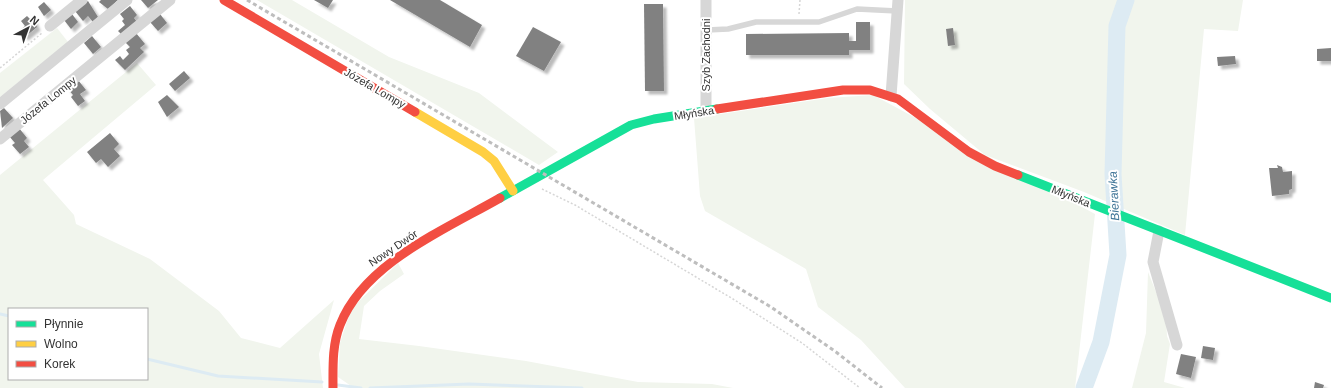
<svg xmlns="http://www.w3.org/2000/svg" width="1331" height="388" font-family="Arial,sans-serif">
	<style>
		.green { fill: #f1f5ed; fill-rule: evenodd }
		.lines { fill: none; stroke-linecap: round; stroke-linejoin: round }
		.stream { stroke: #ddebf3; stroke-width: 3 }
		.river { stroke: #ddebf3; stroke-width: 17 }
		.building { fill: #818181; filter: url(#shadow) }
		.path { stroke: #d6d6d6; stroke-width: 1.5; stroke-dasharray: 2 2; stroke-linecap: butt }
		.lane { stroke: #d7d7d7; stroke-width: 5.5 }
		.street { stroke: #d7d7d7; stroke-width: 11 }
		.fast { stroke: #16e098; stroke-width: 9 }
		.slow { stroke: #ffcf43; stroke-width: 9 }
		.jam { stroke: #f24e42; stroke-width: 9 }
		.rail { stroke: #bebebe; stroke-width: 3; stroke-dasharray: 4 3; stroke-linecap: butt }
		.labels { text-anchor: middle; dominant-baseline: central; stroke-width: 4; stroke-linejoin: round; paint-order: stroke }
		.street-label { font-size: 11px; fill: #333; stroke: #fff }
		.water-label { font-size: 12px; font-style: italic; fill: #3f7597; stroke: #fff }
	</style>
	<defs>
		<filter id="shadow"><feDropShadow dx="3.5" dy="3.5" stdDeviation="1" flood-color="#0004"/></filter>
	</defs>
	<rect width="100%" height="100%" fill="#fff"/>
	<g class="green">
		<polygon points="257,0 292,0 389,57 479,93 558,152 539,165"/>
		<polygon points="905,0 1243,0 1238,31 1204,29 1185,235 1084,192 985,155 930,109 904,84"/>
		<polygon points="57,28 68,42 0,97 0,73"/>
		<path d="M137 63 156 85 43 180 74 215 76 224 150 259 219 311 241 338 280 348 334 300 319 354 323 388H0V175ZM9 309H147V379H9Z"/>
		<polygon points="873,95 1095,214 1075,388 905,388 861,340 818,307 806,269 705,211 700,196 694,118 828,98"/>
		<polygon points="398,263 404,274 380,291 364,306 359,339 419,346 526,361 638,382 712,384 733,388 354,388 338,377 340,343 351,309"/>
		<polygon points="1148,272 1166,317 1167,336 1170,344 1164,382 1185,388 1132,388 1146,333"/>
	</g>
	<g class="lines">
		<g class="stream">
			<polyline points="0,314 9,316"/>
			<polyline points="147,359 218,376 322,382"/>
			<polyline points="338,385 361,388"/>
			<polyline points="370,388 469,384 582,388"/>
		</g>
		<polyline class="river" points="1084,388 1101,342 1118,255 1113,174 1117,26 1126,0"/>
	</g>
	<g class="building">
		<polygon points="101,0 118,0 108,9 99,2"/>
		<polygon points="141,0 158,0 148,8"/>
		<polygon points="314,0 333,0 328,8"/>
		<polygon points="390,0 440,0 482,25 470,47"/>
		<polygon points="88,1 98,17 93,22 88,16 83,21 75,11"/>
		<polygon points="44,2 51,10 44,16 38,7"/>
		<polygon points="644,4 663,4 664,91 645,91"/>
		<polygon points="130,6 137,15 134,18 137,22 122,35 118,31 125,25 122,21 124,19 120,14"/>
		<polygon points="72,14 78,22 71,29 64,20"/>
		<polygon points="160,14 167,23 158,31 150,22"/>
		<polygon points="27,16 31,20 33,18 37,27 25,37 19,31 25,26 21,21"/>
		<polygon points="856,22 870,22 870,50 849,50 849,55 746,55 746,34 849,33 849,41 856,41"/>
		<polygon points="533,27 561,42 544,71 516,56"/>
		<polygon points="953,28 955,45 948,46 946,29"/>
		<polygon points="136,33 145,44 140,48 144,52 125,70 115,60 120,56 123,60 129,54 126,50 130,47 125,42"/>
		<polygon points="92,36 101,47 93,54 84,43"/>
		<polygon points="1331,48 1331,61 1317,61 1317,49"/>
		<polygon points="1235,56 1236,64 1218,66 1217,57"/>
		<polygon points="184,71 190,78 175,91 169,84"/>
		<polygon points="78,80 86,90 80,94 85,101 78,106 71,97 73,95 67,88"/>
		<polygon points="167,95 179,107 167,117 158,102"/>
		<polygon points="4,108 13,118 2,128 0,111"/>
		<polygon points="19,128 27,138 24,141 29,147 20,154 12,145 15,143 9,136"/>
		<polygon points="110,133 119,144 114,149 120,156 108,167 101,159 96,163 87,152"/>
		<polygon points="1277,165 1282,167 1283,172 1292,171 1292,189 1289,190 1289,194 1272,196 1269,168 1278,168"/>
		<polygon points="1203,346 1215,348 1213,360 1201,358"/>
		<polygon points="1181,354 1196,357 1191,378 1176,374"/>
		<polygon points="1315,382 1324,385 1323,388 1314,388"/>
	</g>
	<g class="lines">
		<g class="path">
			<polyline points="799,14 800,0"/>
			<polyline points="0,68 42,33"/>
			<polyline points="542,189 575,205 733,299 802,343 860,388"/>
		</g>
		<polyline class="lane" points="707,30 728,29 756,22 819,22 857,9 897,11"/>
		<g class="street">
			<polyline points="706,0 706,111"/>
			<polyline points="50,26 82,0"/>
			<polyline points="891,96 898,0"/>
			<polyline points="0,104 127,0"/>
			<polyline points="0,139 170,0"/>
			<polyline points="1159,231 1153,262 1177,345"/>
		</g>
		<g class="fast">
			<polyline points="1018,175 1331,298"/>
			<polyline points="500,198 631,125 654,119 717,109"/>
		</g>
		<polyline class="slow" points="415,112 483,152 494,161 513,191"/>
		<g class="jam">
			<polyline points="224,0 415,112"/>
			<polyline points="717,109 843,90 870,90 898,99 969,152 995,166 1018,175"/>
			<path d="M333 388C333 367 332 345 340 325 364 263 446 229 500 198"/>
		</g>
		<polyline class="rail" points="247,0 771,307 836,352 882,388"/>
	</g>
	<g class="labels">
		<g class="street-label">
			<text transform="translate(706 55) rotate(-90)">Szyb Zachodni</text>
			<text transform="translate(375 88) rotate(30)">Józefa Lompy</text>
			<text transform="translate(48 100) rotate(-39)">Józefa Lompy</text>
			<text transform="translate(694 113) rotate(-9)">Młyńska</text>
			<text transform="translate(1071 196) rotate(22)">Młyńska</text>
			<text transform="translate(393 248) rotate(-34)">Nowy Dwór</text>
		</g>
		<g class="water-label">
			<text transform="translate(1114 196) rotate(-93)">Bierawka</text>
		</g>
	</g>
	<rect x="8" y="308" width="140" height="72" fill="#ffffff" stroke="#adadad"/>
	<rect x="16" y="321" width="20" height="6" fill="#16e098" stroke="#adadad"/>
	<text x="44" y="328" font-size="12" fill="#333333">Płynnie</text>
	<rect x="16" y="341" width="20" height="6" fill="#ffcf43" stroke="#adadad"/>
	<text x="44" y="348" font-size="12" fill="#333333">Wolno</text>
	<rect x="16" y="361" width="20" height="6" fill="#f24e42" stroke="#adadad"/>
	<text x="44" y="368" font-size="12" fill="#333333">Korek</text>
	<g transform="translate(28 28) rotate(41)" stroke="#ffffff" stroke-width="3" paint-order="stroke">
	<path d="M0-3L7 15L0 10L-7 15Z" fill="#333333"/>
	<text y="-6" font-size="11" font-weight="bold" text-anchor="middle" fill="#333333">N</text>
	</g>
</svg>
